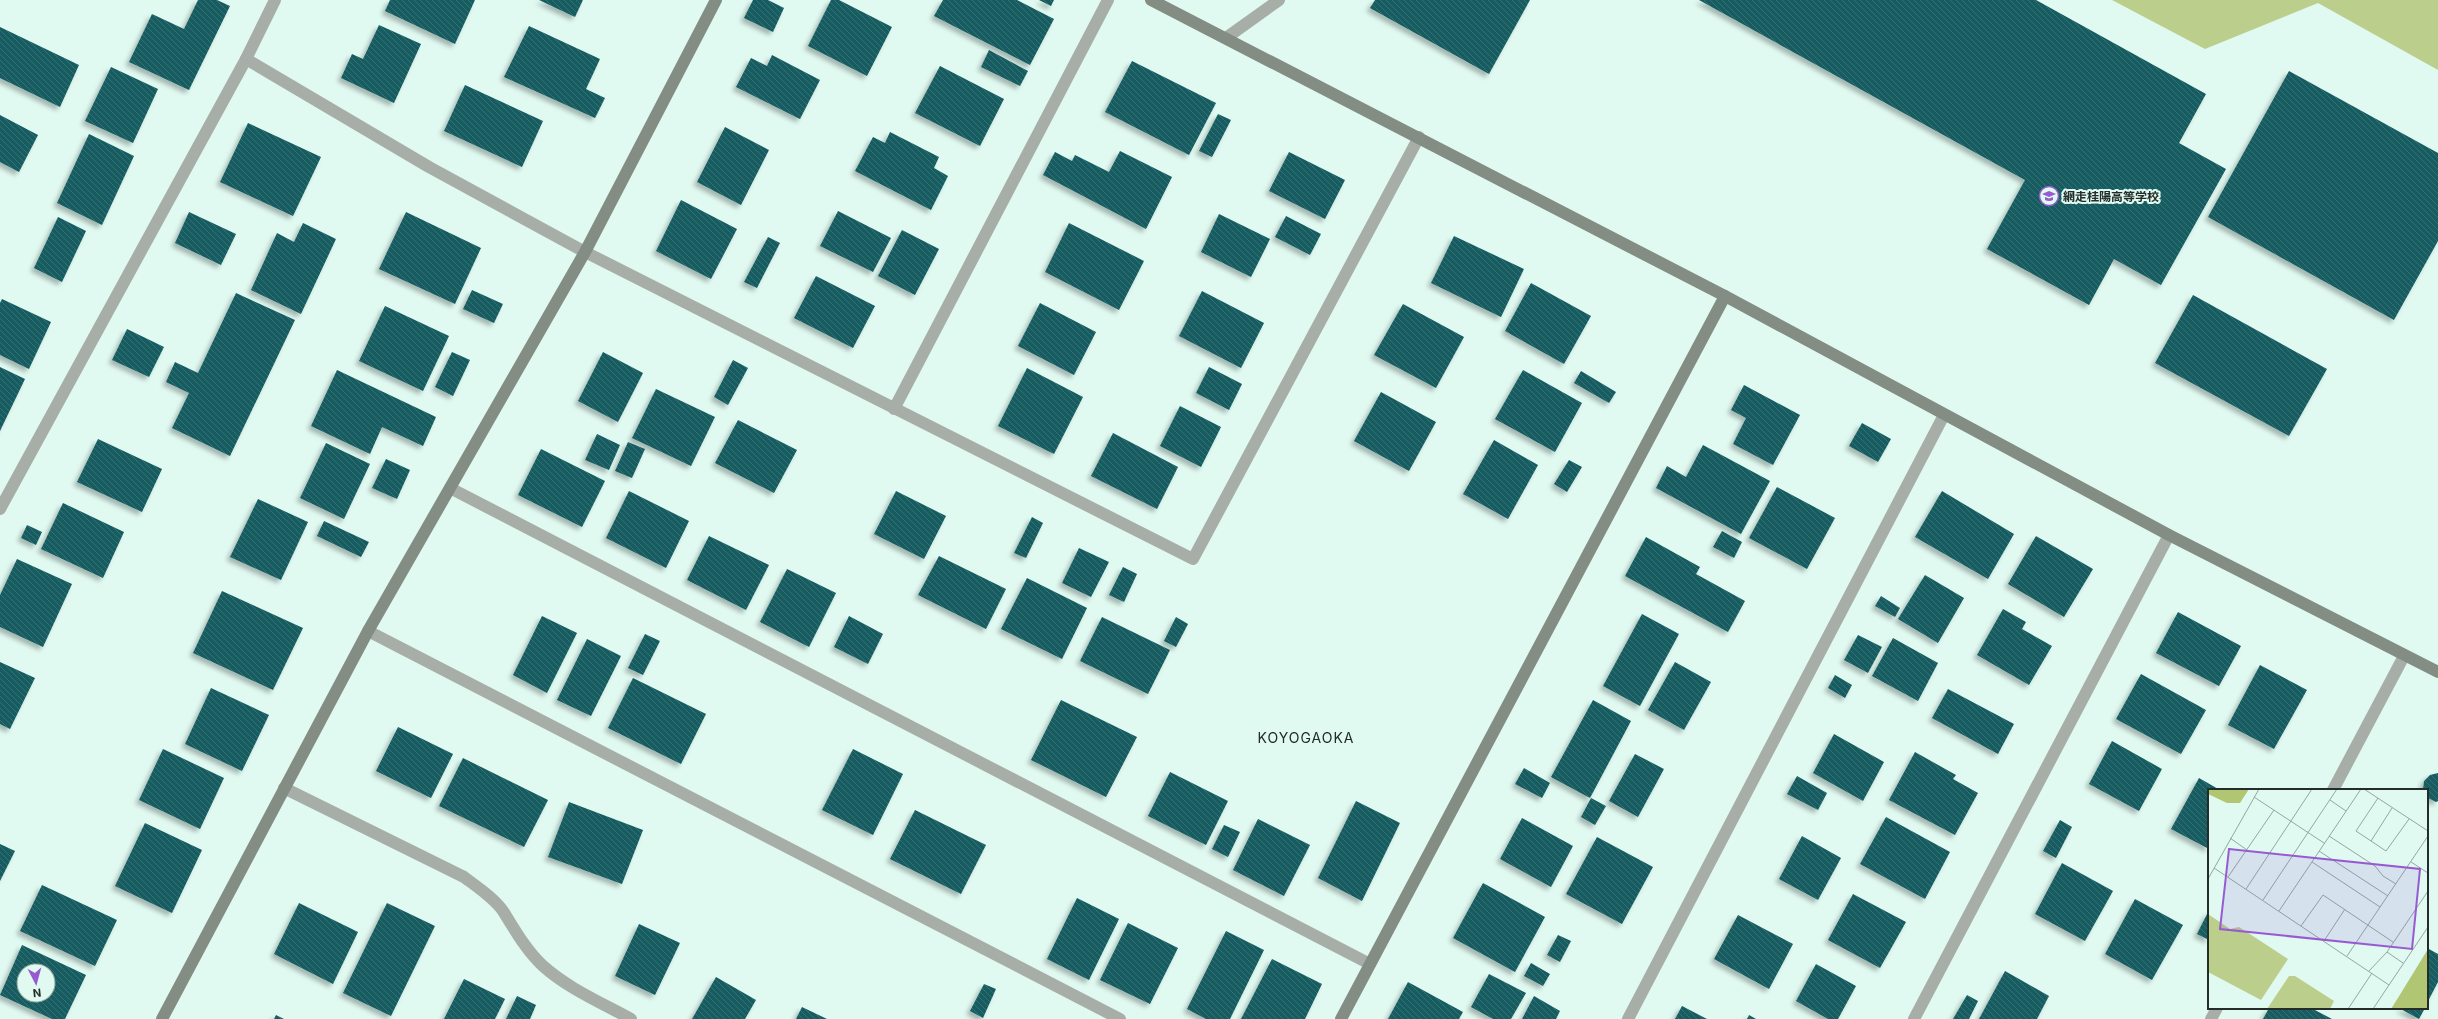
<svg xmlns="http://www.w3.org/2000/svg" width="2438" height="1019" font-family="Inter,'Noto Sans JP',sans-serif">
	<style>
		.grass { fill: #bcce8c }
		.building { fill: url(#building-back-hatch); fill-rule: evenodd; filter: url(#shadow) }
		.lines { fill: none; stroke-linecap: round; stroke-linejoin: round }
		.lane { stroke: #a7aea7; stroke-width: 12 }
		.street { stroke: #a7aea7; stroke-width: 12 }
		.secondary { stroke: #838d83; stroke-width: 12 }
		.labels { text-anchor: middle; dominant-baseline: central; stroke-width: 4; stroke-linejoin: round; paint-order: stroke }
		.poi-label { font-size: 12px; font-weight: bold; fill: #232c29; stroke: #e0f9f1; text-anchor: start }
		.quarter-label { font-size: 14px; letter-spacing: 1px; fill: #232c29; stroke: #e0f9f1 }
		.inset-road { fill: none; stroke: #94a7a1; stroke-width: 1 }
		.view { fill: #985ad1; fill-opacity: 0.15; stroke: #985ad1; stroke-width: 2 }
		.inset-edge { fill: none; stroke: #232c29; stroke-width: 2 }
	</style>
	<defs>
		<pattern id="building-back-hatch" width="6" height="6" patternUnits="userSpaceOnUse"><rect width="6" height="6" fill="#145c60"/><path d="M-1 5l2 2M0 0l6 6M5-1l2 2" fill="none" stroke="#367073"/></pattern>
		<filter id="shadow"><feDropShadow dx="-3.5" dy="3.5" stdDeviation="2" flood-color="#0004"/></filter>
	</defs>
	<rect width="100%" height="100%" fill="#e0f9f1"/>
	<polygon class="grass" points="2112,0 2438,0 2438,70 2318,3 2205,49"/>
	<g class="building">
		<polygon points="198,0 217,0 230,6 189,90 129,62 152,14 184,29"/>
		<polygon points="390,0 475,0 455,44 385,11"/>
		<polygon points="539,0 583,0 575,17"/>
		<polygon points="753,0 768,0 784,8 773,32 744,18"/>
		<polygon points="831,0 839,0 892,27 867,76 808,46"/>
		<polygon points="943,0 1017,0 1054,19 1030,65 934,16"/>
		<polygon points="1039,0 1054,0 1051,6"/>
		<polygon points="1375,0 1530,0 1489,74 1370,8"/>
		<polygon points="1699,0 2036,0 2206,94 2179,143 2226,169 2161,285 2114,259 2089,305 1987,249 2025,180"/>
		<polygon points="379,25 421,44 394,103 341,78 352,54 363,59"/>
		<polygon points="529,26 600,59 586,89 605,98 595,118 504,77"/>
		<polygon points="0,27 79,65 60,107 0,78"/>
		<polygon points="989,50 1028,71 1020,86 981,67"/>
		<polygon points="772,55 820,80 800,119 736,87 751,58 767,66"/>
		<polygon points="1132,61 1216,103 1189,155 1105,112"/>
		<polygon points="940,66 1004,99 980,146 915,113"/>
		<polygon points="111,67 158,89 133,143 85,121"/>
		<polygon points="2289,71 2438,153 2438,241 2394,320 2208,217"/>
		<polygon points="465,85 543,121 522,167 444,131"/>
		<polygon points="1218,114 1231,120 1212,157 1199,151"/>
		<polygon points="0,115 38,135 19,172 0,162"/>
		<polygon points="248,123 321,157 293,216 220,182"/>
		<polygon points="725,127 769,150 741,205 697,182"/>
		<polygon points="890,132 939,157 934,168 948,176 931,210 855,171 873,137 885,143"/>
		<polygon points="89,134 134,156 102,225 57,203"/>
		<polygon points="1120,151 1172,177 1146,229 1043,175 1055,152 1072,161 1075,155 1109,172"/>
		<polygon points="1289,152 1345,180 1325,219 1269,191"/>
		<polygon points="681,200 737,229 711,279 656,251"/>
		<polygon points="838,211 891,238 873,272 820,246"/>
		<polygon points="189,212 236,234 221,265 175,243"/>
		<polygon points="406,212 481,248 455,304 379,269"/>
		<polygon points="1219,214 1270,239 1251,277 1201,252"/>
		<polygon points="1286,216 1321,234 1310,255 1275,237"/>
		<polygon points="58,217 86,231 62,282 34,268"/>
		<polygon points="303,223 336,239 301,314 251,290 277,233 294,242"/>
		<polygon points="1069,223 1144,261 1119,310 1045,272"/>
		<polygon points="902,230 939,249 915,295 878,276"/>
		<polygon points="1454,236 1524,269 1501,317 1431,283"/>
		<polygon points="768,237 780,243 757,288 744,282"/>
		<polygon points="816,276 875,306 853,348 794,318"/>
		<polygon points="1531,283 1591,316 1564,364 1505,331"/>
		<polygon points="472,290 503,304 494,323 463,309"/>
		<polygon points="1202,291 1264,323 1241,368 1179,336"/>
		<polygon points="236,293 295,320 230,456 172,428 189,393 166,382 175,362 198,373"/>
		<polygon points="2193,295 2327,369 2289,436 2155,363"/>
		<polygon points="2,299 51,322 29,369 0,355 0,303"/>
		<polygon points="1040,303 1096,332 1074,375 1018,346"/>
		<polygon points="1403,304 1464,337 1436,388 1374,355"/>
		<polygon points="385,306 449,336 423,391 359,361"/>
		<polygon points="127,329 164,347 149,377 112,360"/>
		<polygon points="452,352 470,360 453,396 435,387"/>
		<polygon points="603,352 643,373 618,422 578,401"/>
		<polygon points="733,360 748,368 728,405 714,397"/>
		<polygon points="0,367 25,379 0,431"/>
		<polygon points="1209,367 1242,384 1229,410 1196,393"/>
		<polygon points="1027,368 1083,397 1054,454 998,426"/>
		<polygon points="337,370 436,417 423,446 382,427 370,454 311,426"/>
		<polygon points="1523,370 1582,403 1555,452 1495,419"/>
		<polygon points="1581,371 1616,392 1609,403 1574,383"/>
		<polygon points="1744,385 1800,415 1773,465 1733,444 1746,418 1731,410"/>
		<polygon points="656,389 715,417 691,466 632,438"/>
		<polygon points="1381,392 1436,422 1409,471 1354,441"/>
		<polygon points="1180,406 1221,427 1201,467 1160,446"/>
		<polygon points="738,420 797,450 774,493 715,463"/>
		<polygon points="1862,423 1891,439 1878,462 1849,446"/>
		<polygon points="1113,433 1178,467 1157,509 1091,476"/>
		<polygon points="597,434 620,445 609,470 585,460"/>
		<polygon points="98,439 162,469 142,512 77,482"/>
		<polygon points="1494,440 1538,465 1508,519 1463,494"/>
		<polygon points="628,442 645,449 632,478 615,471"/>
		<polygon points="326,443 370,464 344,519 300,498"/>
		<polygon points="1703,445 1770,481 1741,534 1656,488 1667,466 1686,477"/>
		<polygon points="541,449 605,481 582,527 518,495"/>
		<polygon points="386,459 410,470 397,499 372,488"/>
		<polygon points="1569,460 1582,467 1567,492 1554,484"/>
		<polygon points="1777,487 1835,518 1807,569 1749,538"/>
		<polygon points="629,491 689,521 666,568 606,538"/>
		<polygon points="896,491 946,516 924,559 874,534"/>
		<polygon points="1942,491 2014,534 1988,579 1915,537"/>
		<polygon points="258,499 308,522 281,580 230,557"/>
		<polygon points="63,503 124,532 103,578 41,549"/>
		<polygon points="1032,517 1043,523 1026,558 1014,553"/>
		<polygon points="324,521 369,542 361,557 317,536"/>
		<polygon points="27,525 42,532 36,545 21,538"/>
		<polygon points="1722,531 1742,542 1734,558 1713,547"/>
		<polygon points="709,536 769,565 746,610 687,580"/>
		<polygon points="2036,536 2093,569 2064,617 2008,584"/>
		<polygon points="1646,537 1700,567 1696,574 1745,601 1728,632 1625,576"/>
		<polygon points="1079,548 1109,562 1091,597 1062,583"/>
		<polygon points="939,556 1006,589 986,629 918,595"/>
		<polygon points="17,559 72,584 43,647 0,627 0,595"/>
		<polygon points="1123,567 1137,574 1124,602 1109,595"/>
		<polygon points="787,569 836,593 809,647 760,622"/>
		<polygon points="1925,575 1964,598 1938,643 1898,619"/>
		<polygon points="1027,578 1087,608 1062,659 1001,629"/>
		<polygon points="222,591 303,628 273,690 193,653"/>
		<polygon points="1881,596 1900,608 1895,617 1875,606"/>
		<polygon points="2003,609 2026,622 2022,629 2052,646 2029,685 1977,655"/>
		<polygon points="2178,612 2241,646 2219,686 2156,653"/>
		<polygon points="1642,614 1679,634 1640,706 1603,686"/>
		<polygon points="542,616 577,633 547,693 513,675"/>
		<polygon points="849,616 883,634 868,664 834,647"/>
		<polygon points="1102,617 1170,650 1148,694 1080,661"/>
		<polygon points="1176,617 1188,624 1176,647 1164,641"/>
		<polygon points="645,634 660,641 643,675 628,668"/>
		<polygon points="1858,635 1882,647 1868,673 1844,660"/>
		<polygon points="1893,638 1938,663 1918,701 1872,676"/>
		<polygon points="587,639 621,656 591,716 557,700"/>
		<polygon points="0,662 35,678 10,729 0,724"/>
		<polygon points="1675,662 1711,682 1684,730 1648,710"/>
		<polygon points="2260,665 2307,690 2274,749 2228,725"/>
		<polygon points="2141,674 2206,710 2181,754 2116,719"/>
		<polygon points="1835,675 1852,685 1845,698 1828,688"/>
		<polygon points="633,678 706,714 681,764 608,728"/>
		<polygon points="211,688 269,715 242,771 185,744"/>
		<polygon points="1948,689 2014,724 1998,754 1932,718"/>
		<polygon points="1061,700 1137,737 1106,797 1031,760"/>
		<polygon points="1593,700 1631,721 1590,798 1551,777"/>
		<polygon points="398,727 453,754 431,798 376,771"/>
		<polygon points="1834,734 1884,762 1863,801 1813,773"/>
		<polygon points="2112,741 2162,769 2139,811 2089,784"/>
		<polygon points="163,749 224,778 200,829 139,800"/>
		<polygon points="853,749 903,774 873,835 822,810"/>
		<polygon points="1915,752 1956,775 1953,779 1978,793 1955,835 1889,800"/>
		<polygon points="1635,754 1664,769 1638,817 1609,801"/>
		<polygon points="463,758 548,800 524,847 439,806"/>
		<polygon points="1524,768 1550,783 1542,798 1515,784"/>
		<polygon points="1170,772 1228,801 1206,845 1148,816"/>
		<polygon points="2438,773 2438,801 2436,802 2428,798 2427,790 2423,790 2424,781 2430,775"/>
		<polygon points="1797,776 1827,793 1818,810 1787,794"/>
		<polygon points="2199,778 2220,790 2209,790 2209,849 2171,829"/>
		<polygon points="1591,798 1606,806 1595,825 1581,817"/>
		<polygon points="1356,801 1400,823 1362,901 1318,878"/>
		<polygon points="569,802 643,830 622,884 548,857"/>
		<polygon points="915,810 986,845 961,894 890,859"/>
		<polygon points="1886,817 1950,852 1925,899 1860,864"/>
		<polygon points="1522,818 1573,846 1551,887 1500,859"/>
		<polygon points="1258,819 1310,845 1284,896 1233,870"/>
		<polygon points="2060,820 2072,827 2056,858 2043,851"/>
		<polygon points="145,823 202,850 172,913 115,886"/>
		<polygon points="1224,825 1240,832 1228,857 1212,849"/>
		<polygon points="1802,836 1841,858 1818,900 1779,879"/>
		<polygon points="1597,837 1653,867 1622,924 1566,894"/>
		<polygon points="0,844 15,851 0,881"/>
		<polygon points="2062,863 2113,891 2085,941 2035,914"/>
		<polygon points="1483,883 1545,917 1515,972 1453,938"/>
		<polygon points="42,885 117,920 95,966 20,931"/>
		<polygon points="1853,894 1906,922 1880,968 1828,940"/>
		<polygon points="1077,898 1119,919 1089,980 1047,959"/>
		<polygon points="2135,899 2183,925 2152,980 2105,954"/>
		<polygon points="299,903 358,932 333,984 274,954"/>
		<polygon points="387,903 435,926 391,1016 343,993"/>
		<polygon points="2209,910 2209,940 2197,934"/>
		<polygon points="1738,915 1793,944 1769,989 1714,959"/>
		<polygon points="1128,923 1178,948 1150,1004 1100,980"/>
		<polygon points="639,924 680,943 655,995 615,976"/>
		<polygon points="1226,931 1264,950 1230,1019 1206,1019 1187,1009"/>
		<polygon points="1558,935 1571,941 1560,962 1547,955"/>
		<path d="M22 945 86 975 65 1019H52L0 995ZM24 971H48V995H24Z"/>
		<polygon points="2427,948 2438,954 2438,982 2427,1003"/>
		<polygon points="1272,959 1322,984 1305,1019 1241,1019"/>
		<polygon points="1531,963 1550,974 1543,986 1524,976"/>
		<polygon points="1816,964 1856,986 1838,1019 1828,1019 1796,1001"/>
		<polygon points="2005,971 2049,996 2037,1019 1979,1019"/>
		<polygon points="1489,974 1526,993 1511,1019 1493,1019 1471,1007"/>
		<polygon points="716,977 756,1000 745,1019 692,1019"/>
		<polygon points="464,979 505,999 495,1019 444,1019"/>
		<polygon points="1408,982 1463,1012 1459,1019 1388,1019"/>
		<polygon points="984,984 996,989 983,1018 970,1011"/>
		<polygon points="1967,995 1978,1001 1969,1019 1953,1019"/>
		<polygon points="517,996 536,1005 530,1019 506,1019"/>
		<polygon points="1534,996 1560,1011 1556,1019 1522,1019"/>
		<polygon points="1682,1006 1707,1019 1675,1019"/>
		<polygon points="802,1007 827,1019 796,1019"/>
		<polygon points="2269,1008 2311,1008 2332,1019 2263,1019"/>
		<polygon points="2399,1008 2425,1008 2419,1019"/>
		<polygon points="276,1015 284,1019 274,1019"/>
		<polygon points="1749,1015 1756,1019 1747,1019"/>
	</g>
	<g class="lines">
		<polyline class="lane" points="1226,38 1279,0"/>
		<g class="street">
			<polyline points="246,59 429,167 585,252 1193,559 1419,137"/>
			<polyline points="894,409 1108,0"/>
			<polyline points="450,488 1370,964"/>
			<polyline points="0,509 246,59 275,0"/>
			<polyline points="368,631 1120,1019"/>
			<path d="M284 788 464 877C477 887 493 897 503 911 515 930 526 950 542 965 567 988 602 1003 631 1019"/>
			<polyline points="2333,790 2404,656"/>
			<polyline points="1628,1019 1944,415"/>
			<polyline points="1914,1019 2169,535"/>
			<polyline points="2211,1019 2217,1008"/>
		</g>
		<g class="secondary">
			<polyline points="1151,0 1725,296 2169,535 2438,672"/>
			<polyline points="162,1019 368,631 585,252 716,0"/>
			<polyline points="1341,1019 1725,296"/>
		</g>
	</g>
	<defs>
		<symbol id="school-ring" viewBox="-11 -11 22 22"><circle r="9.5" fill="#e0f9f1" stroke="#985ad1" stroke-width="1.5"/><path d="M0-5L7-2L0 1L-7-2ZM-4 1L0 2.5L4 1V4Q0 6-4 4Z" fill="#985ad1"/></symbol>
	</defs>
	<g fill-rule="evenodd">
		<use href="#school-ring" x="2038" y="185" width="22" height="22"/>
	</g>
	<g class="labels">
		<g class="poi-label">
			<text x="2063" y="196">網走桂陽高等学校</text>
		</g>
		<g class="quarter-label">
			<text x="1306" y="737">KOYOGAOKA</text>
		</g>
	</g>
	<g transform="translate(2208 789)">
		<rect width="220" height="220" fill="#e0f9f1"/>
		<path d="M0 125 22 140 31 138 80 170 53 211 0 183ZM81 187H87L126 212 122 220H59Z" fill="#bcce8c"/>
		<path d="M0 0H41L32 14H19L0 5ZM220 160V220H183L193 204Z" fill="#b1c672"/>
		<path class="inset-road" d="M156 0 220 42M46 8 116 54M170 9 148 42 178 62 201 30M122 11 138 22M121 47 167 77 175 87 188 95M22 49 39 61M163 52 184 19M111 62 180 107M104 73 172 118M203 73 220 84M6 79 181 196 220 138M20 88 66 21M0 90 51 0M38 100 104 0M55 111 129 0M71 122 153 0M93 137 115 106 185 153M116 152 137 120M179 163 195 174M139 167 220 47M161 182 179 163 220 102M140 220 164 184M165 220 181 196"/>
		<path class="view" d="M21 60 212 80 204 160 12 140Z"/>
		<rect width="220" height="220" class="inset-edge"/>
	</g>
	<g transform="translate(36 983) rotate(174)"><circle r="19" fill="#e0f9f1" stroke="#94a7a1"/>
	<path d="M0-3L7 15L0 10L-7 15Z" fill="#985ad1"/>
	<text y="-6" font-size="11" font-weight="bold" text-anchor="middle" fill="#232c29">N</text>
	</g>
</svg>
